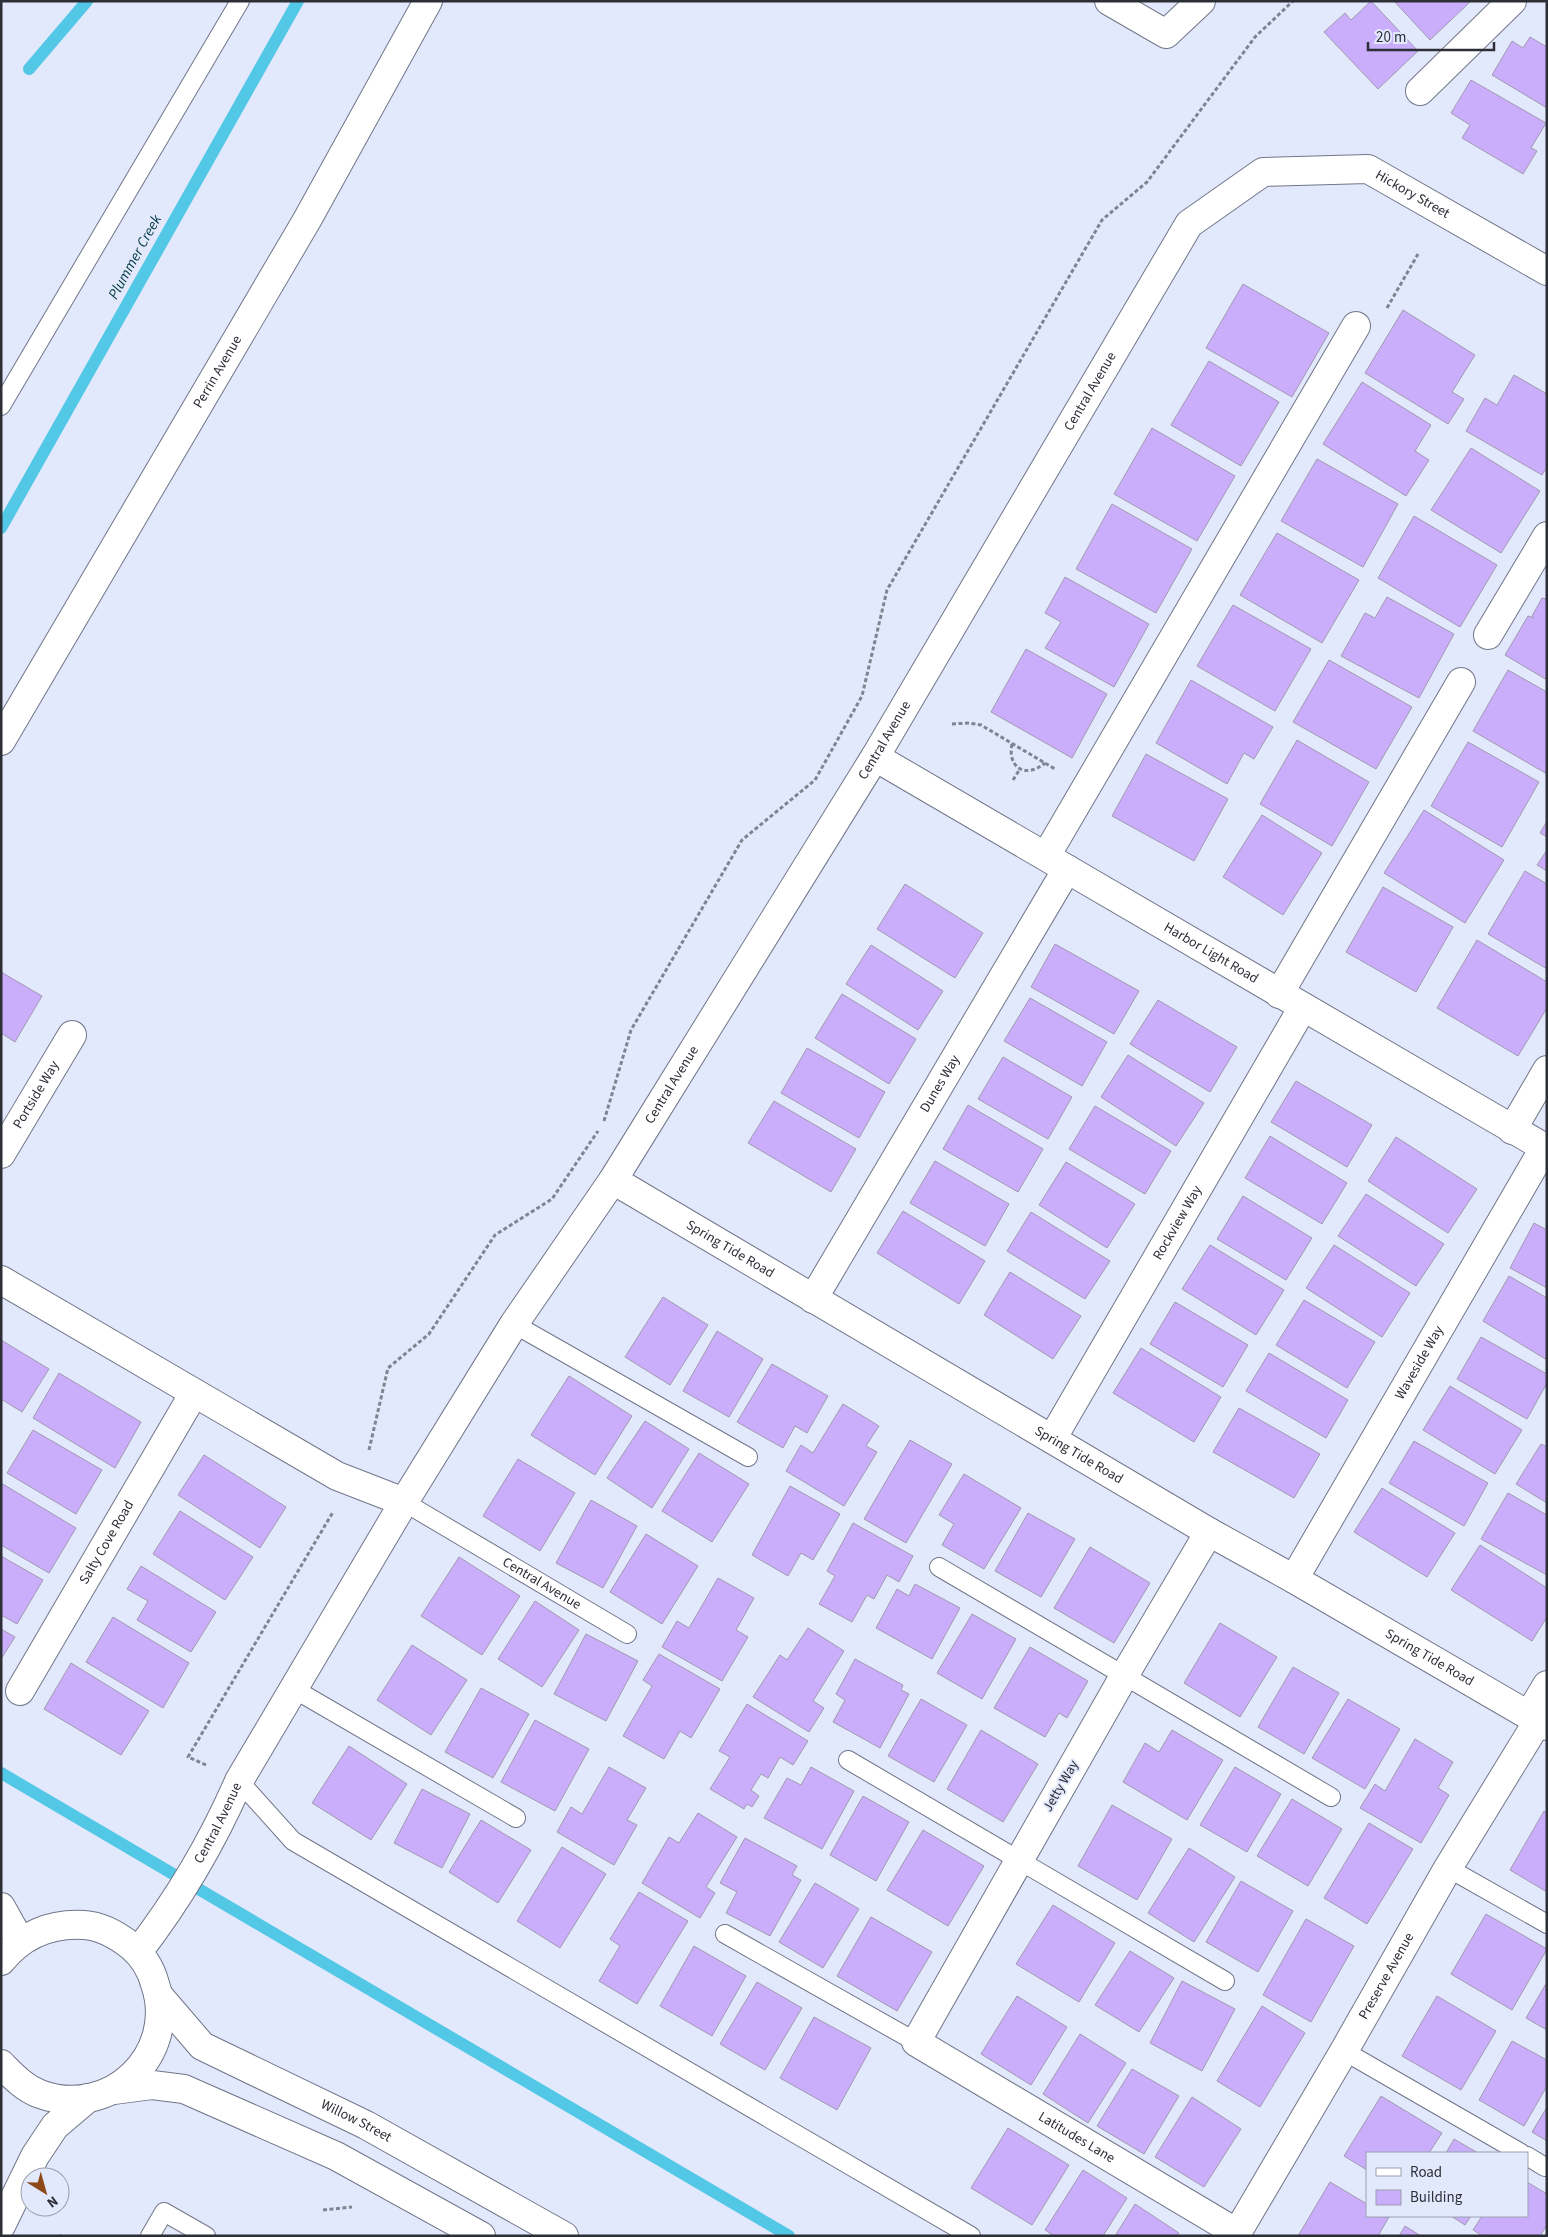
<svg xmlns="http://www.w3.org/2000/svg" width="1548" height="2237" font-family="'Source Sans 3',sans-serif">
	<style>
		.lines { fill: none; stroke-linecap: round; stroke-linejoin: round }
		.stream { stroke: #52c8e6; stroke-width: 12 }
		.building { fill: #caaefc; stroke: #a19aae }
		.lane-casing { stroke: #717688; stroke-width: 20 }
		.street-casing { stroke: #717688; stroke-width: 30 }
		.secondary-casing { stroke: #717688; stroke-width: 30 }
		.path { stroke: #808491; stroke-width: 3; stroke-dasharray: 4 2.5; stroke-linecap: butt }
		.lane { stroke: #fff; stroke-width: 18 }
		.street { stroke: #fff; stroke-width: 28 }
		.secondary { stroke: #fff; stroke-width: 28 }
		.labels { text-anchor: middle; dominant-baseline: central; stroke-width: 4; stroke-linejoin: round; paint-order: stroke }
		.street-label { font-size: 14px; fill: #2d2f37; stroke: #e3e9fd }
		.water-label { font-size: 15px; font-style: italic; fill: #003945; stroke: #e3e9fd }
	</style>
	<rect width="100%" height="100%" fill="#e3e9fd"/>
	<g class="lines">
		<g class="stream">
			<polyline points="29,69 87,1"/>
			<polyline points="1,528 298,1"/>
			<polyline points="1,1773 789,2236"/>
		</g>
	</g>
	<g class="building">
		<polygon points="1371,1 1418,51 1378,89 1324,32 1345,13 1351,20"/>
		<polygon points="1394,1 1469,1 1470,2 1430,40"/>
		<polygon points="1530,37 1547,47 1547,108 1492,75 1512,41 1523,48"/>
		<polygon points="1471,80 1546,123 1531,148 1537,151 1523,174 1462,138 1470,125 1451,113"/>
		<polygon points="1243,284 1329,333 1292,397 1206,348"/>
		<polygon points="1403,310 1475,355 1452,392 1464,399 1448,424 1365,373"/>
		<polygon points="1209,361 1279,402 1241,466 1171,425"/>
		<polygon points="1514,375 1547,394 1547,467 1542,475 1466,431 1485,398 1497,405"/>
		<polygon points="1362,382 1431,425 1415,451 1429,460 1406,496 1323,444"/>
		<polygon points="1152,428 1235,476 1197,541 1114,494"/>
		<polygon points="1471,448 1540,491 1501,553 1431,510"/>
		<polygon points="1317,459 1398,504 1363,567 1281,521"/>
		<polygon points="1112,504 1192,549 1156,613 1076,569"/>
		<polygon points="1414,516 1497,565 1460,627 1378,578"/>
		<polygon points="1277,533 1359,580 1322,643 1240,595"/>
		<polygon points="1065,577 1149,624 1114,687 1045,648 1061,622 1045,613"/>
		<polygon points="1387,597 1454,634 1419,698 1341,656 1365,613 1375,618"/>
		<polygon points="1542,598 1547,599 1547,680 1505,655 1528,616 1534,618 1532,616"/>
		<polygon points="1233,605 1311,649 1275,711 1197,666"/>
		<polygon points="1026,649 1107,694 1072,758 991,712"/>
		<polygon points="1329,660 1412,707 1376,769 1293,722"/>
		<polygon points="1508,670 1547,692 1547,774 1473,731"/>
		<polygon points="1191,680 1273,727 1254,759 1244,753 1227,784 1156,743"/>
		<polygon points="1297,740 1369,782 1332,846 1260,804"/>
		<polygon points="1468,742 1539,782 1502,847 1431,806"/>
		<polygon points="1146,754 1228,799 1194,861 1112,816"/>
		<polygon points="1424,810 1504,860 1465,923 1384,873"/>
		<polygon points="1262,815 1322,853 1283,915 1223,877"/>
		<polygon points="1547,821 1547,837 1540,833"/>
		<polygon points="1547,850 1547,871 1537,865"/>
		<polygon points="1525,871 1547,884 1547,969 1488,934"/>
		<polygon points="905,884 983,933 955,978 877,929"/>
		<polygon points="1383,887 1453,927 1416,992 1346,952"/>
		<polygon points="1477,940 1547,982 1547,1008 1518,1056 1437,1008"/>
		<polygon points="1055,944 1139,991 1114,1034 1031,987"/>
		<polygon points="871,945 943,991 918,1030 846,984"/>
		<polygon points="1,972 42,996 15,1042 1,1033"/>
		<polygon points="842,994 916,1039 889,1084 815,1038"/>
		<polygon points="1030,998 1107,1042 1082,1086 1004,1041"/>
		<polygon points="1158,1000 1237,1047 1210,1092 1130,1044"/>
		<polygon points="807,1048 885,1092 859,1138 781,1093"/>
		<polygon points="1128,1055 1204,1103 1176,1146 1101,1097"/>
		<polygon points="1003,1057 1072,1097 1048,1139 978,1099"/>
		<polygon points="1296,1081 1372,1125 1347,1167 1271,1122"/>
		<polygon points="774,1101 856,1149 831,1192 748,1143"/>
		<polygon points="968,1105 1043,1149 1018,1192 943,1149"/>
		<polygon points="1095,1106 1171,1151 1145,1194 1069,1149"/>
		<polygon points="1270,1136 1347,1183 1322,1224 1245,1178"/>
		<polygon points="1396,1137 1477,1189 1448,1233 1368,1181"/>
		<polygon points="935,1161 1009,1204 985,1246 910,1203"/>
		<polygon points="1066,1162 1135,1204 1107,1248 1039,1205"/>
		<polygon points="1366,1194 1444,1244 1416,1286 1338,1236"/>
		<polygon points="1243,1196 1312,1238 1286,1280 1217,1239"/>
		<polygon points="903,1211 985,1261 959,1304 877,1253"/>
		<polygon points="1031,1212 1110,1261 1085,1299 1007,1251"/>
		<polygon points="1534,1223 1547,1230 1547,1288 1510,1268"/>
		<polygon points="1210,1245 1284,1290 1256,1335 1182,1289"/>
		<polygon points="1334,1245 1410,1293 1382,1337 1306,1288"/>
		<polygon points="1010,1272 1081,1316 1053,1359 984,1315"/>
		<polygon points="1509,1276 1547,1298 1547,1360 1483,1321"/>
		<polygon points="663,1297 708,1325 670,1385 625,1357"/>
		<polygon points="1304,1300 1375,1342 1347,1388 1276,1345"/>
		<polygon points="1175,1302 1248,1345 1223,1387 1150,1344"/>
		<polygon points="717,1331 763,1359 729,1417 683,1391"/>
		<polygon points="1481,1337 1547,1374 1547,1383 1527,1419 1457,1379"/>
		<polygon points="1,1340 49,1369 22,1412 1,1399"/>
		<polygon points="1141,1348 1221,1397 1194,1442 1113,1393"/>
		<polygon points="1269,1353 1348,1400 1326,1438 1246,1391"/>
		<polygon points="772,1364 828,1396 807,1433 795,1426 783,1448 737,1422"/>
		<polygon points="59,1373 141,1422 115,1468 33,1418"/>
		<polygon points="569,1376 632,1416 595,1475 531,1435"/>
		<polygon points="1450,1386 1522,1430 1495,1474 1423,1430"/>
		<polygon points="843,1404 879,1426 866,1446 877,1452 844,1506 786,1471 801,1445 813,1453"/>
		<polygon points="1239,1408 1320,1454 1294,1498 1213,1452"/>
		<polygon points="645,1421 689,1449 652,1508 607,1478"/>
		<polygon points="33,1430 102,1470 76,1514 7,1473"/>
		<polygon points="910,1440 952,1464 906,1543 864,1519"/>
		<polygon points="1414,1441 1488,1483 1464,1526 1389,1483"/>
		<polygon points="1541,1444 1547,1447 1547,1503 1516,1484"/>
		<polygon points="699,1453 749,1484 712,1542 662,1511"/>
		<polygon points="204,1455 286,1507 260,1548 178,1495"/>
		<polygon points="518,1459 575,1493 540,1551 483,1516"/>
		<polygon points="964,1474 1021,1508 984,1569 942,1545 954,1524 939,1515"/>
		<polygon points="1,1483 76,1528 49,1573 1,1545"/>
		<polygon points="790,1486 840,1514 813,1560 801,1553 788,1576 752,1555"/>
		<polygon points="1382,1488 1455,1533 1427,1577 1354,1532"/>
		<polygon points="1508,1493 1547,1515 1547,1575 1481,1539"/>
		<polygon points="591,1500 637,1526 603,1588 556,1563"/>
		<polygon points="180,1511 253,1557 225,1600 153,1554"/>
		<polygon points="1028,1513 1075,1539 1041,1597 995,1571"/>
		<polygon points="853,1523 913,1556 899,1582 887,1575 874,1599 867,1595 852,1622 819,1604 835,1576 827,1571"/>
		<polygon points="646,1534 698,1566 662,1624 610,1592"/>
		<polygon points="1480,1545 1547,1588 1547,1617 1532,1641 1451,1590"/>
		<polygon points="1090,1547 1150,1583 1114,1643 1054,1608"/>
		<polygon points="1,1556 43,1580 17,1624 1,1615"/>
		<polygon points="459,1557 520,1596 482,1655 421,1616"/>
		<polygon points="141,1566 216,1612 191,1652 137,1620 148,1601 127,1589"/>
		<polygon points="718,1578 754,1598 736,1630 748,1637 722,1681 662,1647 677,1621 689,1628"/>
		<polygon points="915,1584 960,1608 932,1659 876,1628 897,1589 909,1596"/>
		<polygon points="535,1601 579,1630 542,1687 498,1659"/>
		<polygon points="972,1614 1016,1639 982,1699 937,1673"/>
		<polygon points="113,1617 189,1663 163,1708 86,1662"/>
		<polygon points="1220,1623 1277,1657 1240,1717 1184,1683"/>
		<polygon points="808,1628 844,1651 813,1701 824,1708 809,1732 753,1697 780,1655 787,1660"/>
		<polygon points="1,1629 15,1637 1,1659"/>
		<polygon points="586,1634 638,1661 606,1721 554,1694"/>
		<polygon points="412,1645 467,1680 431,1735 377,1700"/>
		<polygon points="1030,1647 1088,1681 1067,1718 1059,1713 1045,1737 994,1708"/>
		<polygon points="659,1654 720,1689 691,1738 680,1731 664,1759 623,1736 652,1686 643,1680"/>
		<polygon points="855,1659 903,1685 901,1690 909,1694 880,1748 833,1722 845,1700 836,1694"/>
		<polygon points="71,1663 149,1711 121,1755 44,1709"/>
		<polygon points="1293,1667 1339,1693 1304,1754 1258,1727"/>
		<polygon points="481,1688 529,1714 493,1778 445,1752"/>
		<polygon points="921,1699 967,1725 934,1782 888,1756"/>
		<polygon points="1348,1699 1400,1729 1365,1789 1312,1758"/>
		<polygon points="747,1704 808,1741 793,1765 780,1757 768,1778 761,1774 751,1790 759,1796 752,1807 747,1804 744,1809 710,1789 730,1757 719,1751"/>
		<polygon points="535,1720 589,1749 555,1811 501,1782"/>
		<polygon points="981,1730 1038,1764 1003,1822 947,1789"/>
		<polygon points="1172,1730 1223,1760 1187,1820 1123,1782 1145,1743 1159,1752"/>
		<polygon points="1415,1739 1453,1762 1438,1788 1449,1795 1421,1843 1360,1808 1375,1784 1385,1791"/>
		<polygon points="349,1746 407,1784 371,1840 312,1803"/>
		<polygon points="609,1767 646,1788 627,1820 637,1825 614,1865 557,1832 571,1807 582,1814"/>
		<polygon points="811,1767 854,1791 822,1849 764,1818 787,1778 801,1785"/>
		<polygon points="1235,1767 1281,1794 1247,1852 1200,1825"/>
		<polygon points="422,1789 470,1814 442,1868 394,1843"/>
		<polygon points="863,1796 909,1822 876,1881 830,1855"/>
		<polygon points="1292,1799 1342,1829 1308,1886 1257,1856"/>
		<polygon points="1112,1805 1172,1839 1137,1900 1078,1866"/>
		<polygon points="1544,1811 1547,1813 1547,1892 1510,1870"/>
		<polygon points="698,1813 737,1837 706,1887 715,1893 700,1918 642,1883 669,1837 679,1843"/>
		<polygon points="481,1820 531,1850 498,1903 449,1872"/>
		<polygon points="1369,1823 1413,1849 1367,1924 1324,1898"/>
		<polygon points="923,1830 984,1866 948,1926 887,1890"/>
		<polygon points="745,1838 797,1866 792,1875 801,1880 770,1936 726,1913 737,1892 720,1883"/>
		<polygon points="562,1847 606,1874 560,1948 517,1921"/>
		<polygon points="1189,1848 1235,1877 1194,1942 1148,1913"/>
		<polygon points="1241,1881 1293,1911 1258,1972 1206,1942"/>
		<polygon points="815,1883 859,1909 823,1968 779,1942"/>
		<polygon points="639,1892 688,1921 637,2004 599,1981 620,1946 610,1939"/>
		<polygon points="1053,1905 1115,1943 1079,2002 1016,1964"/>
		<polygon points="1486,1914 1547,1949 1512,2010 1451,1974"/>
		<polygon points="871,1917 932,1952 897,2011 837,1976"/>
		<polygon points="1306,1919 1354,1946 1311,2022 1263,1995"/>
		<polygon points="694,1946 746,1976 712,2036 660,2006"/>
		<polygon points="1130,1951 1174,1978 1139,2032 1095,2005"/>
		<polygon points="1182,1981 1235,2009 1202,2071 1150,2043"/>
		<polygon points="757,1982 802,2008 765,2070 720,2044"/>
		<polygon points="1547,1982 1547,2030 1526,2018"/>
		<polygon points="1017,1996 1067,2027 1031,2085 981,2054"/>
		<polygon points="1437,1996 1496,2031 1461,2090 1402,2056"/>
		<polygon points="1262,2006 1305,2033 1260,2107 1217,2081"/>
		<polygon points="814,2017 871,2048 837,2110 780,2078"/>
		<polygon points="1080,2034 1126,2063 1088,2123 1043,2094"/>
		<polygon points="1512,2041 1547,2060 1547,2086 1524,2126 1479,2100"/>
		<polygon points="1132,2069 1179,2096 1144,2154 1097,2126"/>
		<polygon points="1381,2096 1442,2133 1429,2153 1367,2153 1367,2170 1344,2156"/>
		<polygon points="1192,2097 1241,2129 1204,2187 1155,2157"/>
		<polygon points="1547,2107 1547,2141 1532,2132"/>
		<polygon points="1008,2128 1069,2165 1032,2225 971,2188"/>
		<polygon points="1454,2139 1478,2153 1446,2153"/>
		<polygon points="1083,2170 1127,2198 1103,2236 1054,2236 1045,2230"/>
		<polygon points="1330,2182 1367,2204 1367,2216 1389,2217 1378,2236 1298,2236"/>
		<polygon points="1527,2182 1547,2194 1547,2225 1540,2236 1483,2236 1473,2230 1482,2216 1527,2216"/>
		<polygon points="1135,2204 1179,2233 1177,2236 1115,2236"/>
		<polygon points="1451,2216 1471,2216 1465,2225"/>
		<polygon points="1405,2226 1421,2236 1399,2236"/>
	</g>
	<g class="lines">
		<defs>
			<g id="lane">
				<polyline points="1,406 240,1"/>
				<polyline points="514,1324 748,1457"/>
				<path id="s1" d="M404 1502 627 1634"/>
				<polyline points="939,1567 1331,1797"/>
				<polyline points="294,1689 516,1818"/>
				<polyline points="848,1760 1225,1981"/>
				<polyline points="239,1781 293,1841 971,2236"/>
				<polyline points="1448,1868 1547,1924"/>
				<polyline points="725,1934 916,2042"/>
				<polyline points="1344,2051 1521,2153"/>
				<polyline points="1527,2156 1545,2167"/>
				<polyline points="150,2236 164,2212 206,2236"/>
			</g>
			<g id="street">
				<polyline points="1109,1 1166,34 1201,1"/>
				<polyline points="1420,91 1512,1"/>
				<polyline points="1488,635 1547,536"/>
				<path id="s2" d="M1 741 307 220 428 1"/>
				<path id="s3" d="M875 757 1547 1149"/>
				<polyline points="1046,856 1356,326"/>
				<polyline points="1279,994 1461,682"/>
				<polyline points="1512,1130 1547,1070"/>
				<path id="s4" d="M1 1154 72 1035"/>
				<path id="s5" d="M613 1180 1209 1532 1294 1579 1547 1726"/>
				<polyline points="1,1280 337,1476 404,1502"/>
				<path id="s6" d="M813 1299 1067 869"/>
				<path id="s7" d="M1052 1439 1303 1007"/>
				<path id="s8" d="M1209 1532 1124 1676 916 2042 1237 2233 1344 2051 1448 1868 1538 1721"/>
				<path id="s9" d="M1294 1579 1544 1148"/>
				<path id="s10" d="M20 1691 194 1393"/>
				<polyline points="1529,1715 1547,1685"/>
				<polyline points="1,1907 20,1941"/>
				<path id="s11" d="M138 1952C178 1900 213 1841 239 1781L404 1502 514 1324 613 1180 875 757 1189 224 1263 172 1368 169 1547 271"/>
			</g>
			<g id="secondary">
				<path d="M1 1961C22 1935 51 1923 84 1925 102 1926 117 1935 131 1946 143 1956 151 1969 155 1984 179 2054 110 2120 40 2094 24 2088 13 2076 1 2064"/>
				<path id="s12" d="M160 1997 202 2046 366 2125 564 2236"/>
				<polyline points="114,2090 152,2085 184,2089 336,2156 481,2236"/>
				<polyline points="1,2226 35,2156 55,2126 88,2098"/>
			</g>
		</defs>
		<use href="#lane" class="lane-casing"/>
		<use href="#street" class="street-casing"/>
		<use href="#secondary" class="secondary-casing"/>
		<g class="path">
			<polyline points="1387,308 1418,254"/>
			<polyline points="952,724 969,723 981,725 1055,769"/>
			<path d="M1012 744C1007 768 1026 779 1045 763"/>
			<polyline points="1013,780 1020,769"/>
			<polyline points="604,1121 631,1030 742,840 815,780 862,696 887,590 1102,220 1147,182 1255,37 1293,1"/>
			<polyline points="369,1450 388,1368 429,1334 495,1235 552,1199 598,1131"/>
			<polyline points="206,1765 188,1757 333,1512"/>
			<polyline points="323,2210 352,2207"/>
			<polyline points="61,2236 62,2235"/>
		</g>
		<use href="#lane" class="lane"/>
		<use href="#street" class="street"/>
		<use href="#secondary" class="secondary"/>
	</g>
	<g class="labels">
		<g class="street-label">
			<text stroke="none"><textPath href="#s11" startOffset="2270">Hickory Street</textPath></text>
			<text stroke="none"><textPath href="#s2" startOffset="428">Perrin Avenue</textPath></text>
			<text stroke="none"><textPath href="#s11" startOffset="1829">Central Avenue</textPath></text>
			<text stroke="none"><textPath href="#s11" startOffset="1424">Central Avenue</textPath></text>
			<text stroke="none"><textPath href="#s3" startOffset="389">Harbor Light Road</textPath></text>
			<text stroke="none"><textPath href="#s6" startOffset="250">Dunes Way</textPath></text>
			<text stroke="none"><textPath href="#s11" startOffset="1019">Central Avenue</textPath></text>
			<text stroke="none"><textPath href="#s4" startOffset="69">Portside Way</textPath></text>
			<text stroke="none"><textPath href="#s7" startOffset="250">Rockview Way</textPath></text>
			<text stroke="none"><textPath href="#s5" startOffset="136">Spring Tide Road</textPath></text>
			<text stroke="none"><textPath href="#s9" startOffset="250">Waveside Way</textPath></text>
			<text stroke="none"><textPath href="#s5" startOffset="541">Spring Tide Road</textPath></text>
			<text stroke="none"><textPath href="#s10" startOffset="172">Salty Cove Road</textPath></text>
			<text stroke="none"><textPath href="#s1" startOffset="160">Central Avenue</textPath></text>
			<text stroke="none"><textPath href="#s5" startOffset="946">Spring Tide Road</textPath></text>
			<text transform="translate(1061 1786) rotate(-60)">Jetty Way</text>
			<text stroke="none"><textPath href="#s11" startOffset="152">Central Avenue</textPath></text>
			<text stroke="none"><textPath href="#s8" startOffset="1259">Preserve Avenue</textPath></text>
			<text stroke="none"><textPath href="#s12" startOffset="236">Willow Street</textPath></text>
			<text stroke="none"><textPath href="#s8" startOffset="775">Latitudes Lane</textPath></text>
		</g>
		<g class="water-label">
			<text transform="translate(135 257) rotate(-61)">Plummer Creek</text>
		</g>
	</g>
	<rect width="1548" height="2237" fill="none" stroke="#2d2f37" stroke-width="5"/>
	<rect x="1366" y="2152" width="162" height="65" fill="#e3e9fd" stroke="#9a9fae"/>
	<rect x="1376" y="2168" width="25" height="8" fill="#ffffff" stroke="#9a9fae"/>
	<text x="1410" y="2177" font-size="15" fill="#2d2f37">Road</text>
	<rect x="1376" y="2190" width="25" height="15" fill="#caaefc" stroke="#9a9fae"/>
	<text x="1410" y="2202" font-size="15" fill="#2d2f37">Building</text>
	<g transform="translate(45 2192) rotate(143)"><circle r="24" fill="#e3e9fd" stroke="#9a9fae"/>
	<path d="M0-4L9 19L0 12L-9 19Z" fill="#8c491a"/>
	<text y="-8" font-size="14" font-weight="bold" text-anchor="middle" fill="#2d2f37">N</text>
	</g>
	<path d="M1368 42v8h126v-8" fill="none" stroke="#2d2f37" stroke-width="2.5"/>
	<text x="1376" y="42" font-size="15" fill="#2d2f37" stroke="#e3e9fd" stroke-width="4" paint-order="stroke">20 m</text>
</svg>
